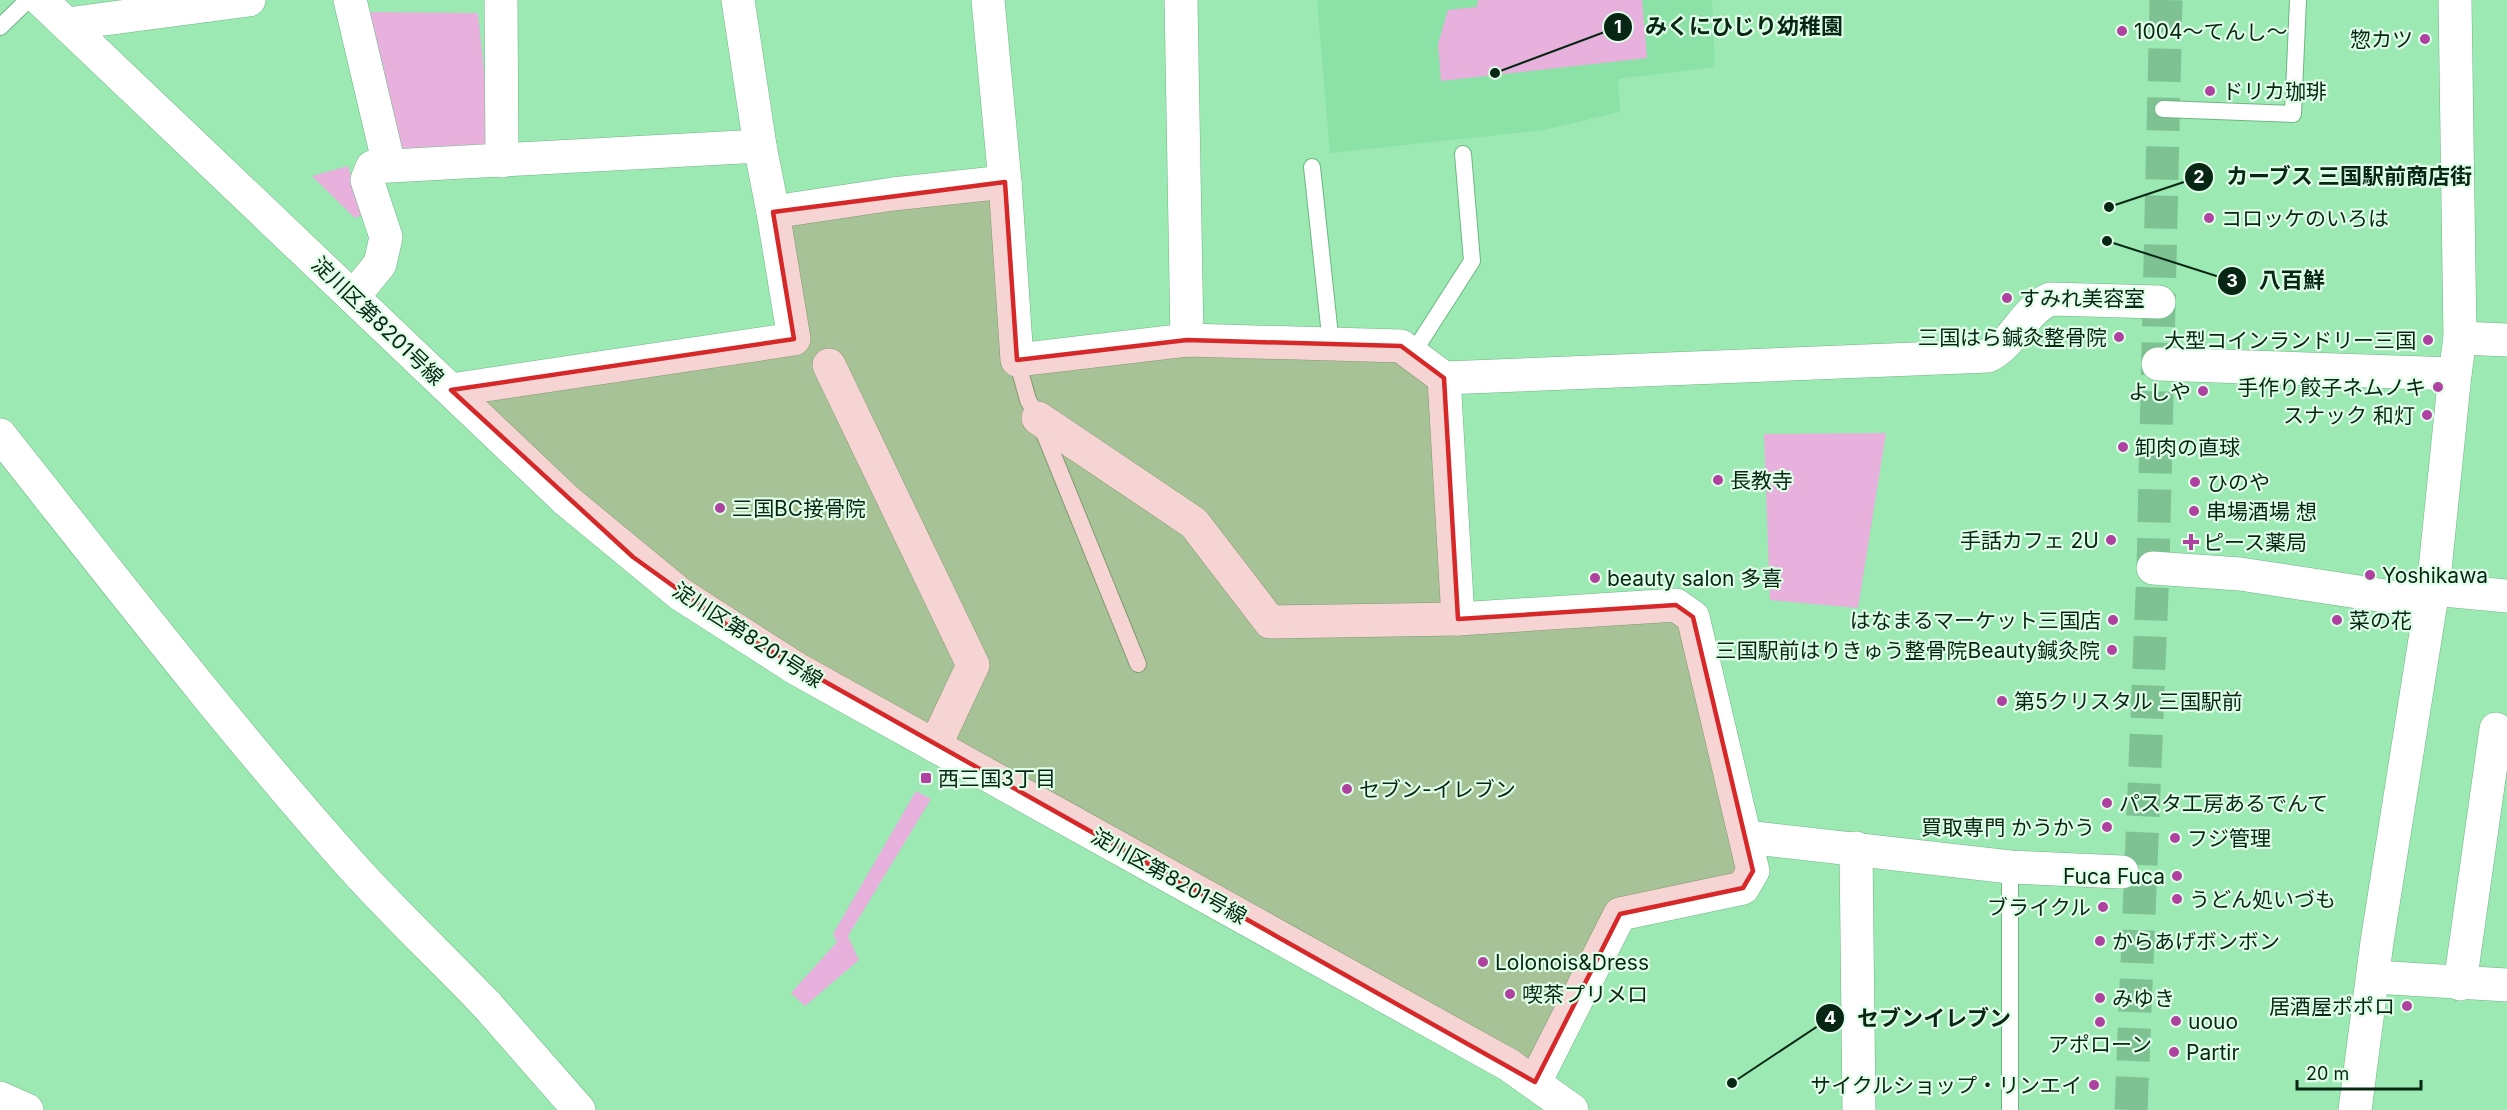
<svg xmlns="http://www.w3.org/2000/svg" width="2507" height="1110" font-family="Inter,'Noto Sans JP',sans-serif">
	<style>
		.built { fill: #8ce1a6 }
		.green { fill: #e7b0dd }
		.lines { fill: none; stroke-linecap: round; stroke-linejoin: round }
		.street-tunnel { stroke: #7ec293; stroke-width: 33; stroke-dasharray: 33 16; stroke-linecap: butt }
		.lane-casing { stroke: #6cb783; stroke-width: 18 }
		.street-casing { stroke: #6cb783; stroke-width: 34 }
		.secondary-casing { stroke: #6cb783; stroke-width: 34 }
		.lane { stroke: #fff; stroke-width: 16 }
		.street { stroke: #fff; stroke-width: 33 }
		.secondary { stroke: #fff; stroke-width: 33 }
		.marked { fill: #d62828; fill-opacity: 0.2; stroke: #d62828; stroke-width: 4.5; stroke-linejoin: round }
		.poi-dot { fill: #af42a1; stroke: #e0fee8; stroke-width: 2 }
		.labels { text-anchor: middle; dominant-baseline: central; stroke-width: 4.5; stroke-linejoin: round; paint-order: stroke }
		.poi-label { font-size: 21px; fill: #072714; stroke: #e0fee8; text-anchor: start }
		.street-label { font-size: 21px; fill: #072714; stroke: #e0fee8 }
		.leader { fill: none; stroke: #072714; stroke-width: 2 }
		.callout-dot { fill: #072714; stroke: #e0fee8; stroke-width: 2 }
		.mark-label { font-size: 18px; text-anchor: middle; font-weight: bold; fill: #fff }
		.callout-label { font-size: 22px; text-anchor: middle; font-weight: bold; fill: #072714; stroke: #e0fee8; stroke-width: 4.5; stroke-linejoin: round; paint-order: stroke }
	</style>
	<rect width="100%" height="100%" fill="#9ce9b3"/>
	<polygon class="built" points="1317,0 1712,0 1715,67 1618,79 1620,112 1544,130 1330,153"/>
	<g class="green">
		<polygon points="1478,0 1642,0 1647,58 1441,81 1438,44 1448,10 1477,7"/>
		<polygon points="367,12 478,13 492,148 404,154 396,146"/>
		<polygon points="348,166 364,214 355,218 312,176"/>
		<polygon points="1886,433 1858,608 1770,600 1764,434"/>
		<polygon points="916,791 931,799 848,936 859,960 805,1006 791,993 837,942 833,934"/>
	</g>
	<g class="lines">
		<polyline class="street-tunnel" points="2131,1110 2153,568 2166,0"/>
		<defs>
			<g id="lane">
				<polyline points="0,27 28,0"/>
				<polyline points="2163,109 2293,114 2298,0"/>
				<polyline points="1312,167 1331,345"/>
				<polyline points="1413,353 1472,261 1463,154"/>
				<polyline points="1017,360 1028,400 1038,418 1138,664"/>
				<polyline points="2010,867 2010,1110"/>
			</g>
			<g id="street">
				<polyline points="350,0 389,165"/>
				<polyline points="501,0 502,161"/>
				<polyline points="738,0 760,146 773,212"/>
				<path d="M988 0 1005 182 1017 360 1187 340 1401 346 1444 378 1988 356C2014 343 2024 311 2050 299L2159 302"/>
				<polyline points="1181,0 1187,340"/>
				<polyline points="67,24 249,0"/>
				<polyline points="353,297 380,264 386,237 367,180 372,167 760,146"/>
				<polyline points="2460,338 2507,340"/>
				<polyline points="2158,364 2455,374"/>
				<polyline points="829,365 973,665 935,746"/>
				<polyline points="1444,378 1458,619"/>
				<polyline points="451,390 794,339 773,212 893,194 1005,182"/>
				<polyline points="1038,418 1194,523 1270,622 1458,619 1676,605 1693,617 1753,871 1743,888 1620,914 1535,1082"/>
				<polyline points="2153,568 2240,574 2431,603"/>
				<polyline points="2433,589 2507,596"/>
				<polyline points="1746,837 2010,867 2122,872"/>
				<polyline points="1856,848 1859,1110"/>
				<polyline points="2374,977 2507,985"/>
				<polyline points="2460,984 2496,729"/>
				<polyline points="487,1005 579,1110"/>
				<polyline points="2355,1110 2377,942 2433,589 2455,374 2460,338 2455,0"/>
			</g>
			<g id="secondary">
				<polyline points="41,0 566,500 680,594 797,669 1509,1065 1572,1110"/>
				<path d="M0 435C115 580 228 727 351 865 394 913 442 958 487 1005"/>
				<polyline points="0,1098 27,1110"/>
			</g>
		</defs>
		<use href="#lane" class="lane-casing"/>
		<use href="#street" class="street-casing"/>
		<use href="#secondary" class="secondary-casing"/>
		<use href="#lane" class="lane"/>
		<use href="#street" class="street"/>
		<use href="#secondary" class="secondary"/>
	</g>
	<path class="marked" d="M1005 182 1017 360 1187 340 1401 346 1444 378 1458 619 1676 605 1693 617 1753 871 1743 888 1620 914 1535 1082 737 632 633 557 451 390 794 339 773 212Z"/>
	<g class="poi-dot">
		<circle cx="2122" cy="31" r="6"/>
		<circle cx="2425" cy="39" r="6"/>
		<circle cx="2210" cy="91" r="6"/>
		<circle cx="2209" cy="218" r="6"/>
		<circle cx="2007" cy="298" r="6"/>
		<circle cx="2119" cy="337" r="6"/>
		<circle cx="2428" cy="340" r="6"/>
		<circle cx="2438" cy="387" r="6"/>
		<circle cx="2203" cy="391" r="6"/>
		<circle cx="2427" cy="415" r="6"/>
		<circle cx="2123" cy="447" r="6"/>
		<circle cx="1718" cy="480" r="6"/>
		<circle cx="2195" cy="482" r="6"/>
		<circle cx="720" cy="508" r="6"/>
		<circle cx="2194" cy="511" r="6"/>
		<circle cx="2111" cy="540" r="6"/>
		<path d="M2188 533h6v6h6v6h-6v6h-6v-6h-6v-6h6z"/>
		<circle cx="2370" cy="575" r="6"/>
		<circle cx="1595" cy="578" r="6"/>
		<circle cx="2113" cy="620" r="6"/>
		<circle cx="2337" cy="620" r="6"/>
		<circle cx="2112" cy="650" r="6"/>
		<circle cx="2002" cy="701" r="6"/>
		<rect x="920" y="772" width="12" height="12" rx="3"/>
		<circle cx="1347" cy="789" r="6"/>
		<circle cx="2107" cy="803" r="6"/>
		<circle cx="2107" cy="827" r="6"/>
		<circle cx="2175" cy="838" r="6"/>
		<circle cx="2177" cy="876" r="6"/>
		<circle cx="2177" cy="899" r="6"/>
		<circle cx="2103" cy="907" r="6"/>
		<circle cx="2100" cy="941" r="6"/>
		<circle cx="1483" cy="962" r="6"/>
		<circle cx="1510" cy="994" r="6"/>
		<circle cx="2100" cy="998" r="6"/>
		<circle cx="2407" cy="1006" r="6"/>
		<circle cx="2176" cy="1021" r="6"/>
		<circle cx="2100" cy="1022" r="6"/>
		<circle cx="2174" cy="1052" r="6"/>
		<circle cx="2094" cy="1085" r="6"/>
	</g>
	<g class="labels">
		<g class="poi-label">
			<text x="2134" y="31">1004〜てんし〜</text>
			<text x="2413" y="39" text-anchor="end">惣カツ</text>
			<text x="2222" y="91">ドリカ珈琲</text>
			<text x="2221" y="218">コロッケのいろは</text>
			<text x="2019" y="298">すみれ美容室</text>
			<text x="2107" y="337" text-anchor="end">三国はら鍼灸整骨院</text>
			<text x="2416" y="340" text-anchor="end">大型コインランドリー三国</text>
			<text x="2426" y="387" text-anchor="end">手作り餃子ネムノキ</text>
			<text x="2191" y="391" text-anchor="end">よしや</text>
			<text x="2415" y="415" text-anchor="end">スナック 和灯</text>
			<text x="2135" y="447">卸肉の直球</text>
			<text x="1730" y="480">長教寺</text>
			<text x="2207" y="482">ひのや</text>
			<text x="732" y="508">三国BC接骨院</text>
			<text x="2206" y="511">串場酒場 想</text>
			<text x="2099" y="540" text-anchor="end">手話カフェ 2U</text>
			<text x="2203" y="542">ピース薬局</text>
			<text x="2382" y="575">Yoshikawa</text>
			<text x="1607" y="578">beauty salon 多喜</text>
			<text x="2101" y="620" text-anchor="end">はなまるマーケット三国店</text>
			<text x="2349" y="620">菜の花</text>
			<text x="2100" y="650" text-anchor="end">三国駅前はりきゅう整骨院Beauty鍼灸院</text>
			<text x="2014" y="701">第5クリスタル 三国駅前</text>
			<text x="938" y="778">西三国3丁目</text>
			<text x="1359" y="789">セブン-イレブン</text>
			<text x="2119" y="803">パスタ工房あるでんて</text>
			<text x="2095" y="827" text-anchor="end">買取専門 かうかう</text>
			<text x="2187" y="838">フジ管理</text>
			<text x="2165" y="876" text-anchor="end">Fuca Fuca</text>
			<text x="2189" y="899">うどん処いづも</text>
			<text x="2091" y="907" text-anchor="end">ブライクル</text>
			<text x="2112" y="941">からあげボンボン</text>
			<text x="1495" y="962">Lolonois&amp;Dress</text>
			<text x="1522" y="994">喫茶プリメロ</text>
			<text x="2112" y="998">みゆき</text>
			<text x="2395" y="1006" text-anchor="end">居酒屋ポポロ</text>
			<text x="2188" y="1021">uouo</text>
			<text x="2100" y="1044" text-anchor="middle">アポローン</text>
			<text x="2186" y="1052">Partir</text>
			<text x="2082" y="1085" text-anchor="end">サイクルショップ・リンエイ</text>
		</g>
		<g class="street-label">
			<text transform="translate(378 321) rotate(44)">淀川区第8201号線</text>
			<text transform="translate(748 635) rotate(33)">淀川区第8201号線</text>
			<text transform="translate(1169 876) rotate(29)">淀川区第8201号線</text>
		</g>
	</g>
	<path class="leader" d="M1495 73L1618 27M2109 207L2199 177M2107 241L2232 281M1732 1083L1830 1018"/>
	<g class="callout-dot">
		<circle cx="1495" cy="73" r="6"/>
		<circle cx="2109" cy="207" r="6"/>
		<circle cx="2107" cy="241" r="6"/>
		<circle cx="1732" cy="1083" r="6"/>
		<circle cx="1618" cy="27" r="15"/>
		<circle cx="2199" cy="177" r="15"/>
		<circle cx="2232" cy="281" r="15"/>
		<circle cx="1830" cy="1018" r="15"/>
	</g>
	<g class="mark-label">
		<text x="1618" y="33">1</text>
		<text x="2199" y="183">2</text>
		<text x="2232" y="287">3</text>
		<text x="1830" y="1024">4</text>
	</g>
	<g class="callout-label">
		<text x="1744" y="34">みくにひじり幼稚園</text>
		<text x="2349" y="184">カーブス 三国駅前商店街</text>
		<text x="2292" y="288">八百鮮</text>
		<text x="1934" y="1026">セブンイレブン</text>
	</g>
	<path d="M2297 1080v9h124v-9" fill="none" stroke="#072714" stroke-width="3"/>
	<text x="2306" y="1080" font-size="18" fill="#072714" stroke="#e0fee8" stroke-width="4.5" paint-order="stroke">20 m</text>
</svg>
